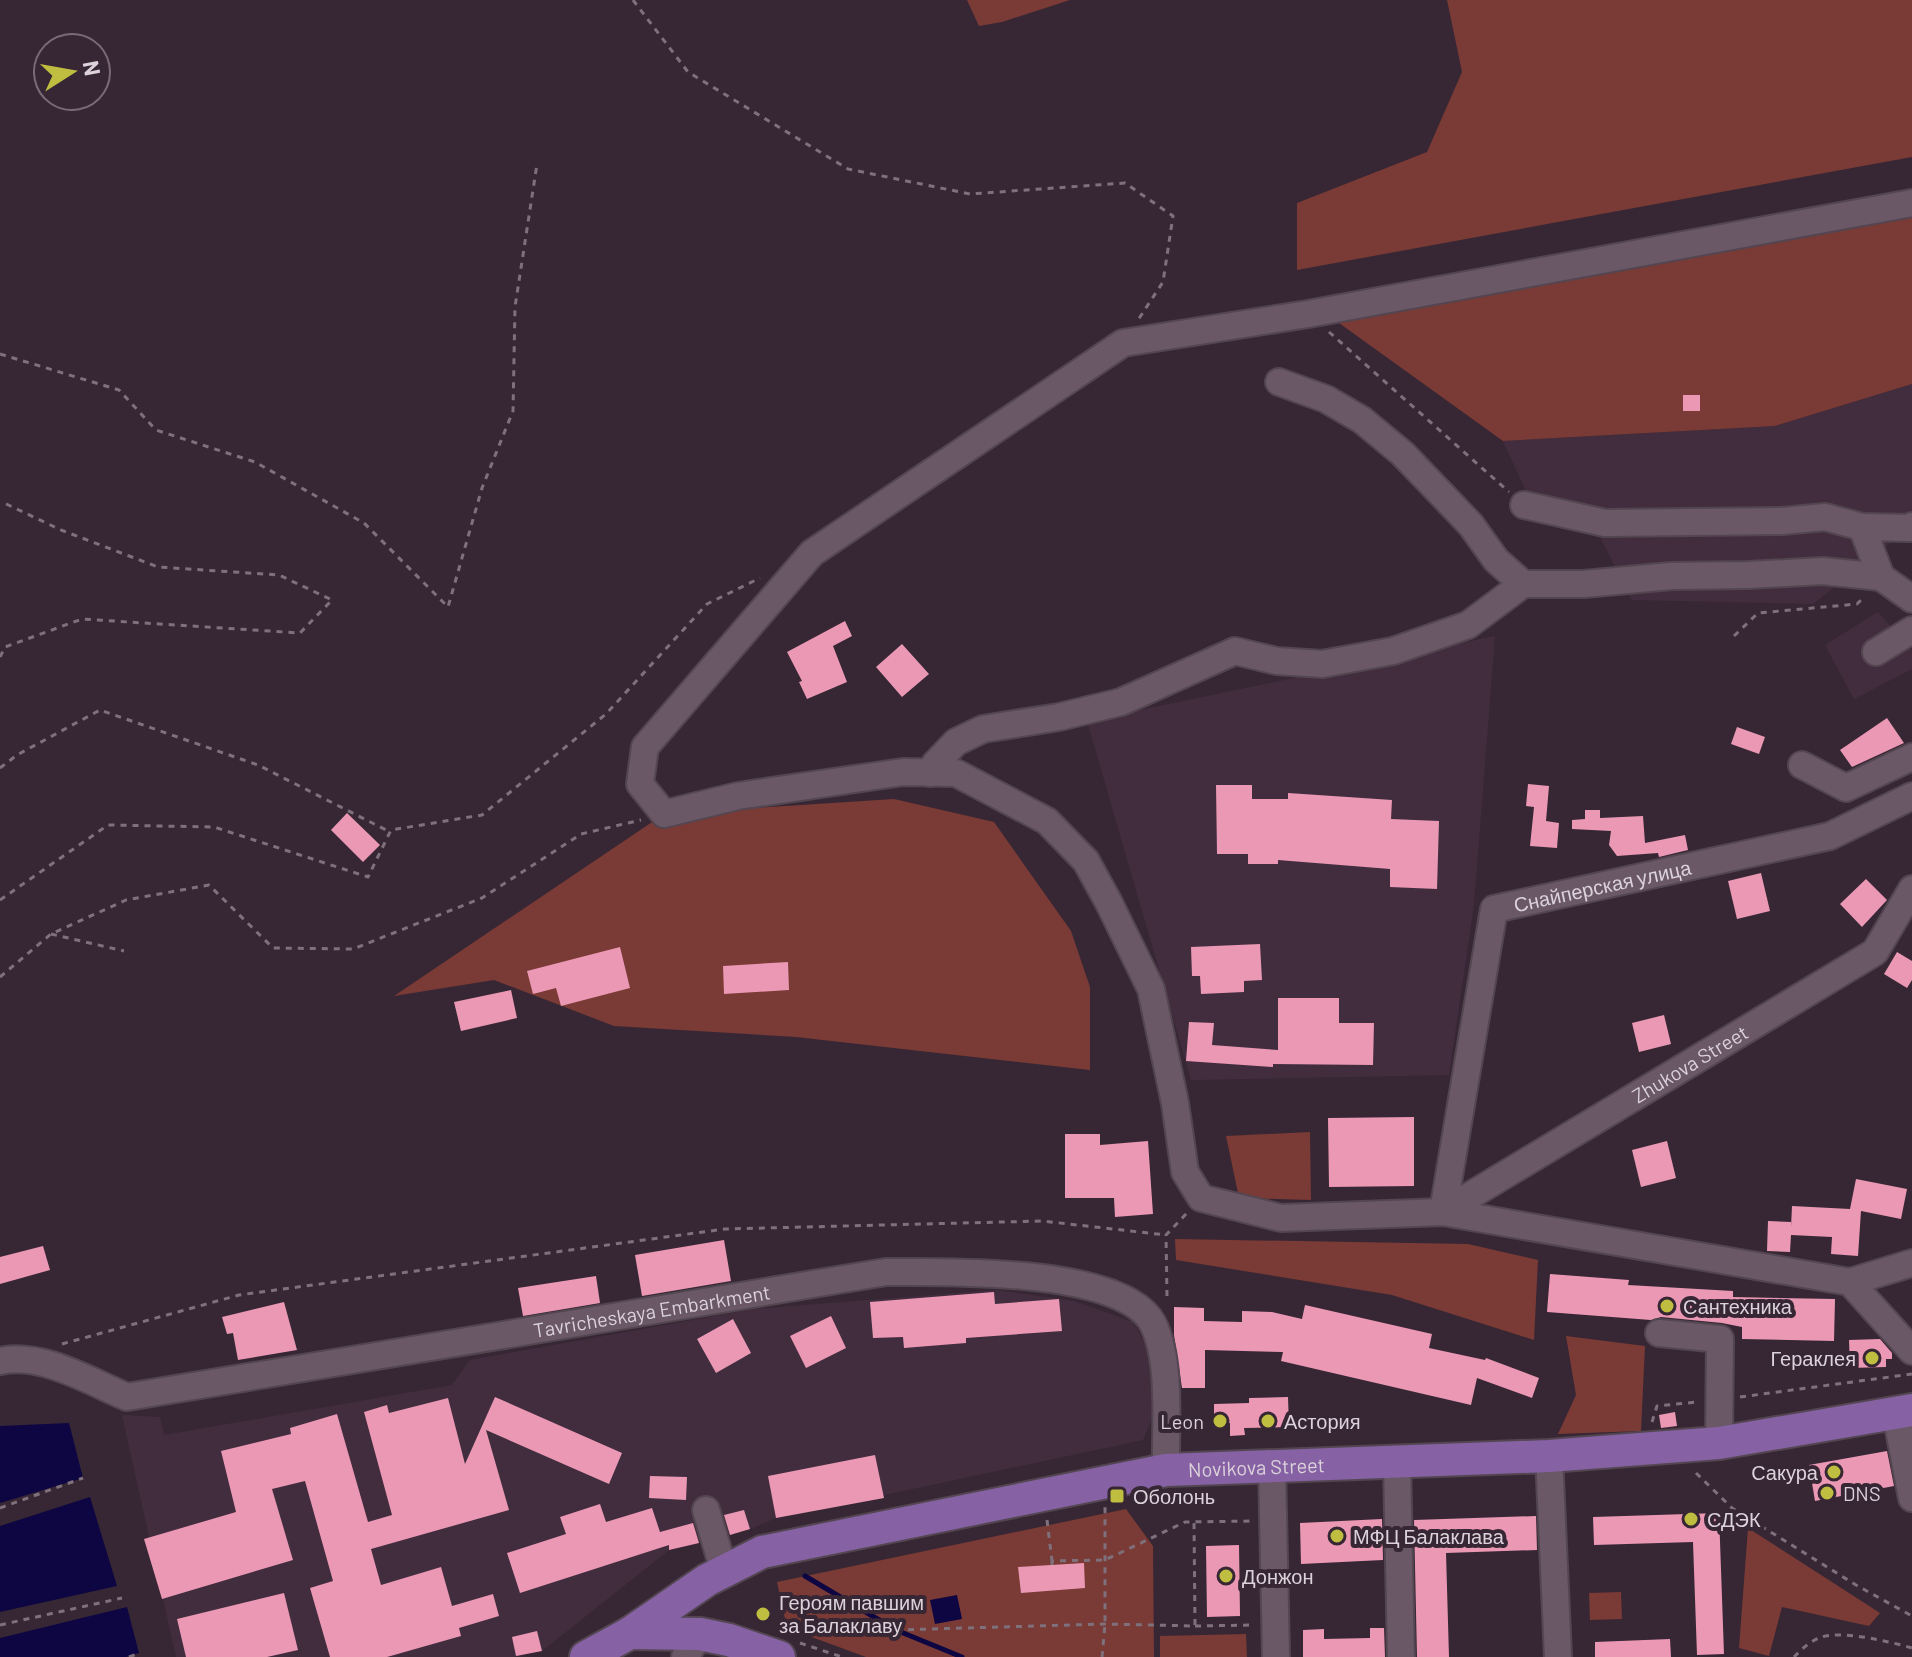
<svg xmlns="http://www.w3.org/2000/svg" width="1912" height="1657" font-family="Barlow,sans-serif">
	<style>
		.built { fill: #422d3f }
		.green { fill: #7a3a35 }
		.water { fill: #0d0642 }
		.lines { fill: none; stroke-linecap: round; stroke-linejoin: round }
		.stream { stroke: #0d0642; stroke-width: 5 }
		.building { fill: #eb98b4 }
		.minor-casing { stroke: #534651; stroke-width: 30 }
		.major-casing { stroke: #534651; stroke-width: 36 }
		.path { stroke: #7e717c; stroke-width: 3; stroke-dasharray: 6 6; stroke-linecap: butt }
		.minor { stroke: #6a5867; stroke-width: 26 }
		.major { stroke: #8662a5; stroke-width: 32 }
		.poi-dot { fill: #c0be40; stroke: #372734; stroke-width: 3 }
		.labels { text-anchor: middle; dominant-baseline: central; stroke-width: 8; stroke-linejoin: round; paint-order: stroke }
		.street-label { font-size: 20px; fill: #dcd2da; stroke: #372734 }
		.poi-label { font-size: 20px; fill: #dcd2da; stroke: #372734; text-anchor: start }
	</style>
	<rect width="100%" height="100%" fill="#372734"/>
	<g class="built">
		<polygon points="1912,384 1912,526 1813,604 1632,600 1600,537 1532,504 1503,441 1775,426"/>
		<polygon points="1878,612 1912,650 1912,669 1854,699 1825,645"/>
		<polygon points="1495,636 1474,904 1449,1075 1191,1080 1087,721"/>
		<polygon points="997,1290 1074,1301 1133,1322 1157,1364 1157,1407 1143,1440 776,1518 750,1529 669,1550 542,1651 514,1657 176,1657 122,1415 160,1417 164,1435 452,1385 470,1360 754,1309"/>
	</g>
	<g class="green">
		<polygon points="967,0 1070,0 1002,22 979,26"/>
		<polygon points="1447,0 1912,0 1912,157 1297,270 1297,203 1427,152 1462,72"/>
		<polygon points="1912,210 1912,384 1775,426 1503,441 1339,323"/>
		<polygon points="894,799 994,822 1071,931 1090,987 1090,1070 796,1037 614,1026 494,980 394,996 664,814"/>
		<polygon points="1310,1132 1311,1200 1239,1198 1226,1136"/>
		<polygon points="1175,1239 1468,1244 1538,1260 1534,1340 1392,1295 1176,1260"/>
		<polygon points="1566,1336 1645,1346 1641,1431 1558,1434 1576,1395"/>
		<polygon points="1126,1509 1153,1546 1154,1657 866,1657 787,1628 777,1582"/>
		<polygon points="1748,1528 1880,1613 1869,1626 1782,1607 1769,1656 1739,1648"/>
		<polygon points="1621,1592 1622,1619 1590,1620 1589,1593"/>
		<polygon points="1246,1634 1247,1657 1160,1657 1160,1636"/>
	</g>
	<g class="water">
		<polygon points="69,1423 83,1478 0,1503 0,1426"/>
		<polygon points="90,1497 117,1586 0,1612 0,1526"/>
		<polygon points="957,1595 962,1619 935,1624 930,1600"/>
		<polygon points="127,1607 139,1653 126,1657 0,1657 0,1638"/>
	</g>
	<g class="lines">
		<polyline class="stream" points="805,1576 896,1630 962,1657"/>
	</g>
	<g class="building">
		<rect x="1683" y="395" width="17" height="16"/>
		<polygon points="845,621 852,636 833,646 847,682 807,699 799,682 802,681 787,652"/>
		<polygon points="902,644 929,674 902,697 876,667"/>
		<polygon points="1887,718 1904,743 1852,767 1840,750"/>
		<polygon points="1737,727 1765,737 1759,754 1731,744"/>
		<polygon points="1528,784 1549,786 1546,821 1559,823 1557,848 1530,846 1534,807 1526,806"/>
		<polygon points="1216,785 1252,785 1252,799 1288,799 1288,793 1392,800 1391,819 1439,821 1437,889 1390,887 1390,869 1278,860 1278,864 1248,864 1248,854 1217,854"/>
		<polygon points="1585,810 1600,810 1600,818 1643,816 1645,843 1685,835 1688,850 1659,857 1658,853 1617,856 1609,845 1611,831 1572,829 1572,820 1585,819"/>
		<polygon points="347,813 380,845 363,862 331,830"/>
		<polygon points="1761,873 1770,911 1737,919 1728,881"/>
		<polygon points="1866,879 1887,900 1862,927 1840,904"/>
		<polygon points="1260,944 1262,980 1244,981 1244,992 1201,994 1200,976 1192,976 1191,947"/>
		<polygon points="620,947 630,988 561,1006 556,988 533,994 527,971"/>
		<polygon points="1897,952 1912,961 1912,980 1907,988 1884,974"/>
		<polygon points="788,962 789,990 724,994 723,966"/>
		<polygon points="511,990 517,1018 461,1031 454,1002"/>
		<polygon points="1278,998 1339,998 1339,1023 1374,1023 1373,1065 1273,1064 1273,1067 1186,1061 1189,1022 1214,1023 1212,1045 1278,1050"/>
		<polygon points="1664,1015 1671,1044 1639,1052 1632,1023"/>
		<polygon points="1414,1117 1414,1186 1329,1187 1328,1118"/>
		<polygon points="1065,1134 1100,1134 1100,1145 1148,1141 1153,1214 1115,1217 1114,1198 1065,1198"/>
		<polygon points="1667,1141 1676,1178 1641,1187 1632,1150"/>
		<polygon points="1856,1179 1907,1189 1901,1219 1861,1211 1858,1256 1831,1254 1832,1237 1791,1235 1790,1252 1767,1251 1768,1221 1791,1222 1791,1227 1792,1206 1850,1209"/>
		<polygon points="724,1240 731,1281 642,1296 635,1255"/>
		<polygon points="43,1246 50,1270 0,1284 0,1257"/>
		<polygon points="1550,1274 1629,1280 1628,1285 1733,1291 1733,1297 1835,1299 1834,1341 1742,1339 1742,1327 1722,1323 1661,1317 1651,1320 1547,1312"/>
		<polygon points="596,1276 600,1303 523,1316 518,1288"/>
		<polygon points="994,1292 995,1304 1059,1299 1062,1331 966,1338 966,1343 904,1348 903,1337 873,1338 870,1302"/>
		<polygon points="284,1302 297,1350 238,1360 233,1333 227,1334 222,1317"/>
		<polygon points="1305,1305 1432,1334 1429,1348 1485,1360 1486,1358 1539,1378 1532,1398 1477,1378 1471,1405 1281,1361 1283,1352 1205,1350 1205,1388 1182,1388 1174,1335 1174,1307 1204,1308 1204,1321 1242,1322 1242,1311 1272,1312 1302,1319"/>
		<polygon points="831,1316 846,1348 806,1368 790,1336"/>
		<polygon points="733,1319 751,1353 716,1373 697,1339"/>
		<polygon points="1880,1339 1892,1353 1892,1359 1886,1359 1886,1367 1850,1368 1849,1340"/>
		<polygon points="495,1397 622,1453 609,1484 486,1430 509,1510 371,1549 381,1585 441,1567 452,1606 493,1594 499,1616 459,1628 461,1636 387,1657 330,1657 310,1588 333,1581 305,1481 272,1489 293,1560 162,1599 144,1539 236,1512 221,1451 291,1434 290,1428 337,1414 368,1522 392,1515 364,1412 387,1405 389,1413 448,1398 465,1464"/>
		<polygon points="1288,1397 1289,1427 1244,1428 1245,1435 1230,1436 1230,1423 1214,1424 1214,1404 1249,1403 1249,1398"/>
		<polygon points="1675,1412 1677,1426 1661,1428 1659,1415"/>
		<polygon points="1887,1451 1894,1486 1815,1501 1809,1465"/>
		<polygon points="875,1455 884,1498 776,1518 768,1476"/>
		<polygon points="650,1476 687,1477 686,1500 649,1498"/>
		<polygon points="600,1504 606,1522 652,1508 660,1532 693,1523 699,1543 669,1550 669,1545 520,1593 507,1553 566,1534 560,1517"/>
		<polygon points="744,1510 750,1529 730,1535 724,1515"/>
		<polygon points="1719,1513 1724,1654 1697,1655 1693,1542 1594,1545 1593,1517"/>
		<polygon points="1536,1516 1537,1550 1446,1553 1449,1657 1417,1657 1414,1520"/>
		<polygon points="1382,1519 1383,1560 1301,1564 1300,1523"/>
		<polygon points="1239,1545 1240,1616 1207,1617 1206,1546"/>
		<polygon points="1084,1563 1085,1588 1021,1593 1018,1567"/>
		<polygon points="284,1593 298,1650 267,1657 186,1657 177,1619"/>
		<polygon points="1370,1628 1384,1628 1385,1657 1303,1657 1303,1630 1324,1629 1324,1639 1370,1638"/>
		<polygon points="537,1631 542,1651 516,1656 512,1637"/>
		<polygon points="1670,1639 1671,1657 1595,1657 1595,1642"/>
	</g>
	<g class="lines">
		<defs>
			<g id="minor">
				<polyline points="1912,203 1308,314 1123,343 812,553 645,747 640,784 664,814 738,796 903,772 956,773 1047,821 1086,861 1109,903 1151,989 1175,1103 1185,1172 1201,1198 1281,1218 1443,1212 1850,1282 1912,1351"/>
				<polyline points="1279,382 1326,399 1362,420 1403,454 1471,525 1496,560 1523,584 1584,584 1671,576 1748,575 1823,571 1881,577"/>
				<polyline points="1524,505 1605,523 1782,521 1825,517 1862,527"/>
				<polyline points="1912,526 1909,528 1862,527 1881,577 1912,599"/>
				<polyline points="1876,652 1912,630"/>
				<polyline points="1802,765 1846,788 1912,757"/>
				<polyline points="930,773 935,764 956,742 983,729 1059,717 1121,702 1235,651 1277,661 1322,664 1393,651 1468,625 1523,584"/>
				<path id="s1" d="M1443 1212 1494 909 1830 836 1912 796"/>
				<path id="s2" d="M1443 1212 1875 952 1912 889"/>
				<polyline points="1850,1282 1912,1263"/>
				<polyline points="1659,1333 1720,1339 1719,1443"/>
				<path id="s3" d="M0 1361C42 1352 89 1381 127 1397L886 1272C945 1272 1124 1267 1153 1324 1172 1362 1165 1428 1166 1470"/>
				<polyline points="1896,1414 1912,1498"/>
				<polyline points="1549,1456 1558,1657"/>
				<polyline points="1397,1462 1401,1657"/>
				<polyline points="1272,1466 1276,1657"/>
				<polyline points="706,1510 724,1571"/>
				<polyline points="685,1657 700,1634"/>
			</g>
			<g id="major">
				<polyline points="630,1633 700,1634 729,1640 779,1657"/>
				<path id="s4" d="M586 1657 630 1633 707 1580 762 1552 1166 1470 1549 1456 1719 1443 1912 1410"/>
			</g>
		</defs>
		<use href="#minor" class="minor-casing"/>
		<use href="#major" class="major-casing"/>
		<g class="path">
			<polyline points="633,0 688,72 848,169 970,194 1125,183 1173,216 1163,282 1138,320"/>
			<polyline points="1329,332 1509,492"/>
			<polyline points="0,354 119,390 156,430 255,462 364,523 448,607 482,488 513,411 515,307 537,164"/>
			<polyline points="1734,636 1758,613 1857,604 1865,596"/>
			<polyline points="0,657 5,647 82,619 300,633 332,600 279,575 158,567 61,530 2,502"/>
			<polyline points="0,768 17,755 100,710 258,765 390,832"/>
			<polyline points="0,900 108,825 214,827 368,877 391,830 482,815 606,714 707,604 760,578"/>
			<polyline points="51,934 124,951"/>
			<polyline points="0,977 51,934 126,900 209,885 273,948 353,949 482,898 581,834 641,820"/>
			<polyline points="1167,1296 1166,1235 1187,1213"/>
			<polyline points="62,1344 239,1295 725,1229 1042,1221 1166,1235"/>
			<polyline points="1740,1397 1912,1374"/>
			<polyline points="1652,1422 1657,1406 1697,1402"/>
			<polyline points="1696,1473 1732,1508 1856,1585 1912,1616"/>
			<polyline points="0,1508 83,1478"/>
			<polyline points="1047,1520 1052,1561"/>
			<polyline points="1052,1565 1052,1561 1105,1560 1185,1522 1253,1521"/>
			<polyline points="0,1625 122,1598"/>
			<polyline points="1195,1626 1255,1625"/>
			<polyline points="896,1630 1105,1624 1195,1626 1194,1522"/>
			<polyline points="800,1643 842,1657"/>
			<polyline points="129,1657 139,1653"/>
			<polyline points="1102,1657 1105,1624 1105,1507"/>
			<path d="M1794 1657C1801 1650 1809 1642 1819 1638 1839 1629 1891 1642 1912 1648"/>
		</g>
		<use href="#minor" class="minor"/>
		<use href="#major" class="major"/>
	</g>
	<g class="poi-dot">
		<circle cx="1667" cy="1306" r="8"/>
		<circle cx="1872" cy="1358" r="8"/>
		<circle cx="1220" cy="1421" r="8"/>
		<circle cx="1268" cy="1421" r="8"/>
		<circle cx="1834" cy="1472" r="8"/>
		<circle cx="1827" cy="1493" r="8"/>
		<rect x="1109" y="1488" width="16" height="16" rx="4"/>
		<circle cx="1691" cy="1519" r="8"/>
		<circle cx="1337" cy="1536" r="8"/>
		<circle cx="1226" cy="1576" r="8"/>
		<circle cx="763" cy="1614" r="8"/>
	</g>
	<g class="labels">
		<g class="street-label">
			<text stroke="none"><textPath href="#s1" startOffset="418">Снайперская улица</textPath></text>
			<text stroke="none"><textPath href="#s2" startOffset="288">Zhukova Street</textPath></text>
			<text stroke="none"><textPath href="#s3" startOffset="666">Tavricheskaya Embarkment</textPath></text>
			<text stroke="none"><textPath href="#s4" startOffset="708">Novikova Street</textPath></text>
		</g>
		<g class="poi-label">
			<text x="1683" y="1306">Сантехника</text>
			<text x="1856" y="1358" text-anchor="end">Гераклея</text>
			<text x="1204" y="1421" text-anchor="end">Leon</text>
			<text x="1284" y="1421">Астория</text>
			<text x="1818" y="1472" text-anchor="end">Сакура</text>
			<text x="1843" y="1493">DNS</text>
			<text x="1133" y="1496">Оболонь</text>
			<text x="1707" y="1519">СДЭК</text>
			<text x="1353" y="1536">МФЦ Балаклава</text>
			<text x="1242" y="1576">Донжон</text>
			<text x="779" y="1602">Героям павшим<tspan x="779" dy="23">за Балаклаву</tspan></text>
		</g>
	</g>
	<g transform="translate(72 72) rotate(79)"><circle r="38" fill="#372734" stroke="#796b76" stroke-width="2"/>
	<path d="M0-6L14 30L0 20L-14 30Z" fill="#c0be40"/>
	<text y="-12" font-size="22" font-weight="bold" text-anchor="middle" fill="#dcd2da">N</text>
	</g>
</svg>
